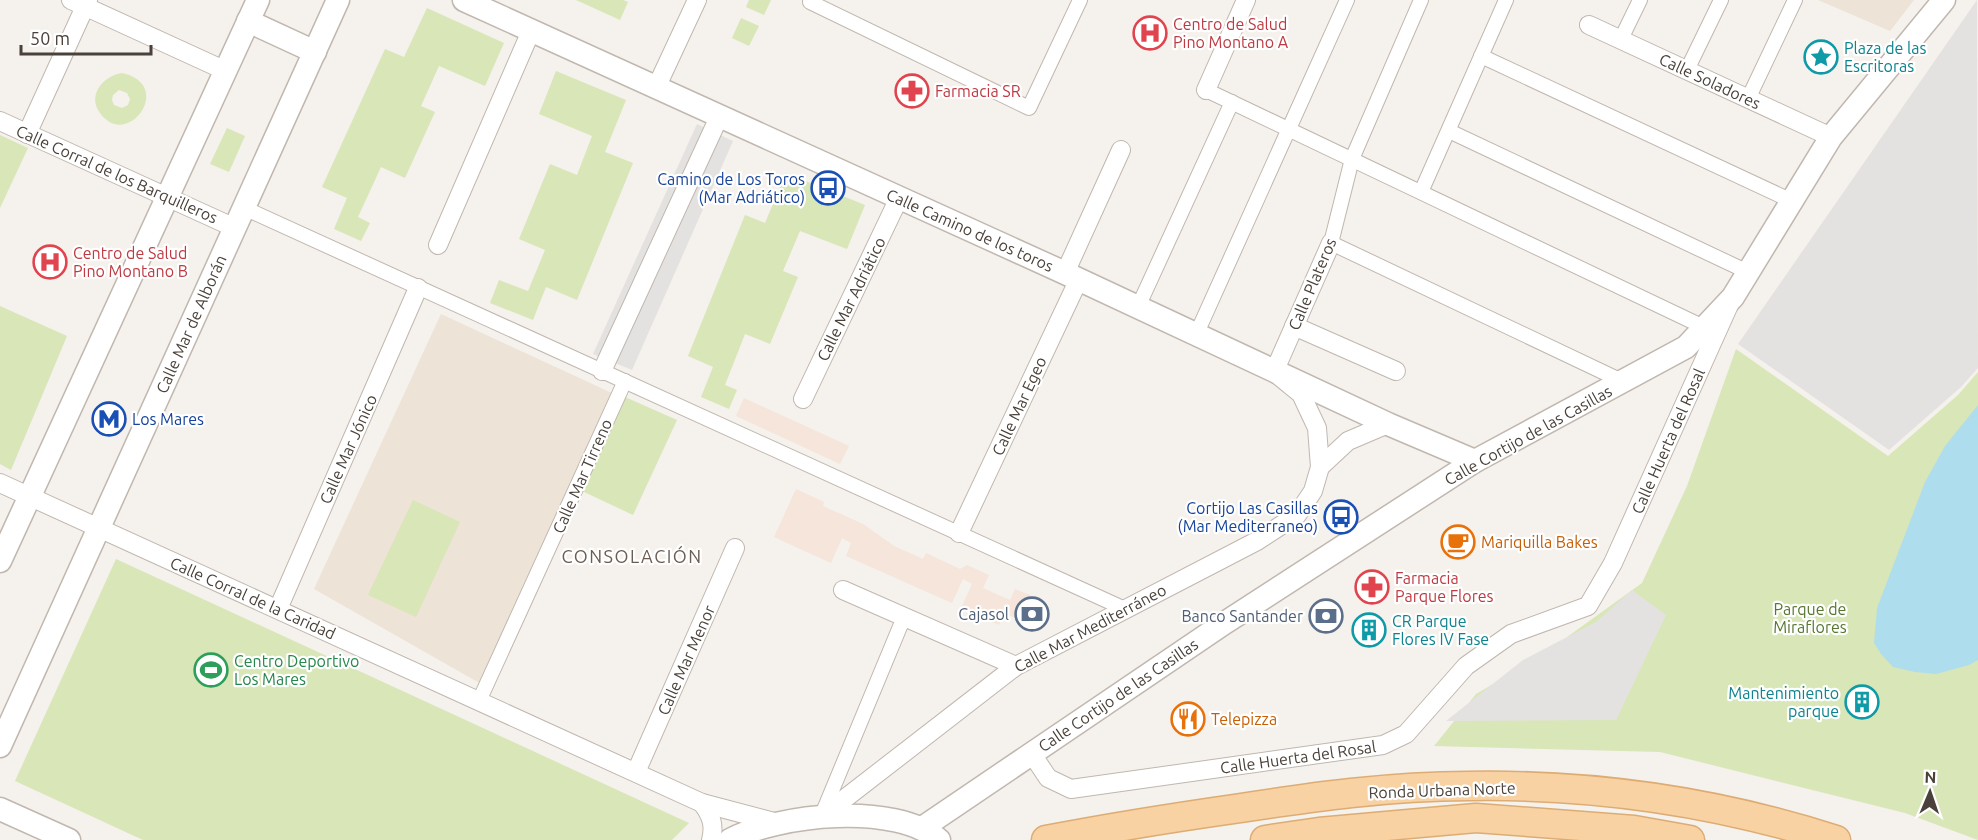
<svg xmlns="http://www.w3.org/2000/svg" width="1978" height="840" font-family="Ubuntu,sans-serif">
	<style>
		.commercial { fill: #f5e5da }
		.education { fill: #ede3d7 }
		.green { fill: #d9e6b8; fill-rule: evenodd }
		.parking { fill: #e4e2e0 }
		.water { fill: #aedded }
		.lines { fill: none; stroke-linecap: round; stroke-linejoin: round }
		.pedestrian-casing { stroke: #c0b7af; stroke-width: 16 }
		.minor-casing { stroke: #c0b7af; stroke-width: 20 }
		.tertiary-casing { stroke: #c0b7af; stroke-width: 25 }
		.primary-casing { stroke: #ddac73; stroke-width: 31 }
		.pedestrian { stroke: #fff; stroke-width: 14 }
		.minor { stroke: #fff; stroke-width: 18 }
		.tertiary { stroke: #fff; stroke-width: 22 }
		.primary { stroke: #f8d2a3; stroke-width: 28 }
		.labels { text-anchor: middle; dominant-baseline: central; stroke-width: 4.5; stroke-linejoin: round; paint-order: stroke }
		.health-label { font-size: 16px; fill: #be3a42; stroke: #fff; text-anchor: start }
		.culture-label { font-size: 16px; fill: #0d838f; stroke: #fff; text-anchor: start }
		.street-label { font-size: 16px; fill: #49413a; stroke: #fff }
		.transit-label { font-size: 16px; fill: #164399; stroke: #fff; text-anchor: end }
		.food-label { font-size: 16px; fill: #c56008; stroke: #fff; text-anchor: start }
		.park-label { font-size: 16px; fill: #577830; stroke: #fff }
		.service-label { font-size: 16px; fill: #4e5e75; stroke: #fff; text-anchor: end }
		.leisure-label { font-size: 16px; fill: #27864d; stroke: #fff; text-anchor: start }
		.neighbourhood-label { font-size: 18px; letter-spacing: 1.5px; fill: #6b5d52; stroke: #fff }
	</style>
	<rect width="100%" height="100%" fill="#f5f1ec"/>
	<g class="commercial">
		<polygon points="744,398 849,446 840,464 736,416"/>
		<polygon points="796,489 824,502 823,506 863,524 894,546 923,559 926,553 960,569 967,565 989,575 983,588 1005,598 1010,600 1015,589 1030,595 1037,604 1035,614 1025,621 1005,614 999,625 961,608 972,584 963,579 952,603 846,556 851,543 842,538 831,563 774,537"/>
	</g>
	<g class="education">
		<polygon points="1818,0 1914,0 1890,31"/>
		<polygon points="441,314 614,394 483,685 314,589"/>
	</g>
	<g class="green">
		<polygon points="576,0 623,0 628,2 620,20"/>
		<polygon points="749,0 771,0 764,15 746,7"/>
		<polygon points="427,8 504,43 485,86 439,66 421,106 435,112 405,178 381,167 358,217 370,223 361,241 334,229 347,198 322,187 385,49 404,57"/>
		<polygon points="741,18 759,26 749,46 732,38"/>
		<polygon points="556,71 626,100 605,152 633,163 577,300 546,287 533,320 490,303 499,280 528,291 545,250 519,239 550,164 577,175 592,136 539,114"/>
		<path d="M122 73C176 85 127 151 100 113 87 95 103 76 122 73ZM119 90 127 93 130 99 128 105 122 108 114 105 112 100 113 95Z"/>
		<polygon points="227,128 245,136 229,172 210,164"/>
		<polygon points="0,135 28,148 0,208"/>
		<polygon points="786,173 865,205 847,249 800,231 783,271 798,277 770,344 745,334 725,385 737,390 729,409 701,397 713,367 688,356 745,215 765,223"/>
		<polygon points="0,306 67,336 11,470 0,464"/>
		<polygon points="1736,349 1888,456 1958,395 1978,372 1978,840 1905,813 1660,752 1434,746 1476,694 1538,658 1642,583 1687,486"/>
		<polygon points="625,397 677,420 633,515 582,491"/>
		<polygon points="413,500 460,522 416,617 368,595"/>
		<polygon points="116,559 689,823 672,840 143,840 15,781"/>
	</g>
	<g class="parking">
		<polygon points="1977,0 1978,368 1961,387 1889,450 1738,344"/>
		<polygon points="697,124 733,141 632,370 593,354"/>
		<polygon points="1632,590 1666,615 1616,720 1446,721 1523,660 1596,622"/>
	</g>
	<polygon class="water" points="1978,405 1978,660 1969,665 1936,674 1915,672 1893,667 1881,654 1874,643 1877,608 1925,482 1945,446"/>
	<g class="lines">
		<defs>
			<g id="pedestrian">
				<polyline points="1421,0 1352,159 1331,243 1624,382"/>
				<polyline points="810,2 1029,108 1080,0"/>
				<polyline points="1621,39 1640,0"/>
				<polyline points="1481,56 1792,201"/>
				<polyline points="1687,70 1721,0"/>
				<polyline points="1206,90 1710,330"/>
				<polyline points="1748,99 1795,0"/>
				<polyline points="1449,131 1748,272"/>
				<polyline points="1421,192 1506,0"/>
				<polyline points="244,208 1125,609"/>
				<polyline points="1138,307 1232,102"/>
				<polyline points="1196,335 1347,0"/>
				<polyline points="479,701 625,381"/>
				<polyline points="821,817 904,617"/>
			</g>
			<g id="minor">
				<polyline points="71,0 226,71"/>
				<polyline points="1589,25 1831,137"/>
				<polyline points="656,88 697,0"/>
				<polyline points="1206,90 1246,0"/>
				<polyline points="0,121 235,228"/>
				<polyline points="27,134 88,0"/>
				<polyline points="438,245 531,31"/>
				<polyline points="1065,273 1121,150"/>
				<polyline points="1294,326 1396,371"/>
				<polyline points="602,371 719,117"/>
				<polyline points="803,399 899,198"/>
				<polyline points="1320,467 1348,441 1388,424"/>
				<polyline points="0,483 702,803 778,823"/>
				<polyline points="959,533 1079,279"/>
				<polyline points="843,590 1016,666"/>
				<polyline points="278,609 418,288"/>
				<polyline points="1032,754 1048,778 1071,789 1383,745 1406,734 1466,666 1511,634 1588,606 1613,563 1729,305"/>
				<polyline points="636,772 735,548"/>
				<path d="M702 803C711 815 715 825 711 840"/>
				<polyline points="821,817 1016,666 1257,541 1297,515 1313,491 1320,467 1317,428 1301,394 1274,372 1331,243"/>
			</g>
			<g id="tertiary">
				<polyline points="464,0 1065,273 1388,424 1475,461"/>
				<polyline points="248,21 315,52"/>
				<polyline points="0,561 258,0"/>
				<polyline points="0,746 338,0"/>
				<polyline points="0,809 69,840"/>
				<polyline points="922,828 1223,624 1475,461 1686,347 1733,297 1831,137 1944,0"/>
				<path d="M730 840C779 814 895 802 939 840"/>
			</g>
			<g id="primary">
				<path d="M1046 840C1108 828 1171 818 1234 809 1312 797 1390 786 1469 786 1594 784 1718 802 1836 840"/>
				<polyline points="1265,840 1319,832 1476,818 1634,830 1690,840"/>
			</g>
		</defs>
		<use href="#pedestrian" class="pedestrian-casing"/>
		<use href="#minor" class="minor-casing"/>
		<use href="#tertiary" class="tertiary-casing"/>
		<use href="#primary" class="primary-casing"/>
		<use href="#pedestrian" class="pedestrian"/>
		<use href="#minor" class="minor"/>
		<use href="#tertiary" class="tertiary"/>
		<use href="#primary" class="primary"/>
	</g>
	<defs>
		<symbol id="hospital-ring" viewBox="-11 -11 22 22"><circle r="9.5" fill="#fff" stroke="#e0444e" stroke-width="1.5"/><path d="M-5-5h3v3.5h4V-5h3V5h-3V1.5h-4V5h-3Z" fill="#e0444e"/></symbol>
		<symbol id="sight-ring" viewBox="-11 -11 22 22"><circle r="9.5" fill="#fff" stroke="#0f9aa8" stroke-width="1.5"/><path d="M0-6L1.8-2.2L6-1.7L2.9 1.2L3.7 5.4L0 3.3L-3.7 5.4L-2.9 1.2L-6-1.7L-1.8-2.2Z" fill="#0f9aa8"/></symbol>
		<symbol id="pharmacy-ring" viewBox="-11 -11 22 22"><circle r="9.5" fill="#fff" stroke="#e0444e" stroke-width="1.5"/><path d="M-2-6h4v4h4v4h-4v4h-4v-4h-4v-4h4Z" fill="#e0444e"/></symbol>
		<symbol id="bus-ring" viewBox="-11 -11 22 22"><circle r="9.5" fill="#fff" stroke="#1a4fb4" stroke-width="1.5"/><path d="M-5-6H5V4H4V6H2V4H-2V6H-4V4H-5ZM-3.5-4V0h7V-4ZM-3.5 1.2v1.5H-2V1.2ZM2 1.2v1.5H3.5V1.2Z" fill="#1a4fb4"/></symbol>
		<symbol id="metro-ring" viewBox="-11 -11 22 22"><circle r="9.5" fill="#fff" stroke="#1a4fb4" stroke-width="1.5"/><path d="M-5.5 5V-5H-3L0 0L3-5H5.5V5H3V-.5L0 4L-3-.5V5Z" fill="#1a4fb4"/></symbol>
		<symbol id="cafe-ring" viewBox="-11 -11 22 22"><circle r="9.5" fill="#fff" stroke="#e8710a" stroke-width="1.5"/><path d="M-5.5-4.5H6V0H3Q3 3.5 0 3.5H-2.5Q-5.5 3.5-5.5 0ZM3-3.2v2h1.7v-2ZM-6 4.5H4V6H-6Z" fill="#e8710a"/></symbol>
		<symbol id="bank-ring" viewBox="-11 -11 22 22"><circle r="9.5" fill="#fff" stroke="#5c6f8a" stroke-width="1.5"/><path d="M-6-4H6V4H-6ZM0-2.3a2.3 2.3 0 1 0 0 4.6a2.3 2.3 0 1 0 0-4.6Z" fill="#5c6f8a"/></symbol>
		<symbol id="building-ring" viewBox="-11 -11 22 22"><circle r="9.5" fill="#fff" stroke="#0f9aa8" stroke-width="1.5"/><path d="M-4-6H4V6H1V3H-1V6H-4ZM-2.5-4.3h1.7v1.8h-1.7ZM.8-4.3h1.7v1.8H.8ZM-2.5-1h1.7V.8h-1.7ZM.8-1h1.7V.8H.8Z" fill="#0f9aa8"/></symbol>
		<symbol id="stadium-ring" viewBox="-11 -11 22 22"><circle r="9.5" fill="#fff" stroke="#2e9e5b" stroke-width="1.5"/><path d="M0-5a6.5 5 0 1 0 0 10a6.5 5 0 1 0 0-10ZM-3.5-1.8h7v3.6h-7Z" fill="#2e9e5b"/></symbol>
		<symbol id="restaurant-ring" viewBox="-11 -11 22 22"><circle r="9.5" fill="#fff" stroke="#e8710a" stroke-width="1.5"/><path d="M-5-6h1v4h1v-4h1v4h1v-4h1v5L-1.5 .5V6h-2V.5L-5-1ZM5-6V6H3V1.5H1.5Q1.5-4 5-6Z" fill="#e8710a"/></symbol>
	</defs>
	<g fill-rule="evenodd">
		<use href="#hospital-ring" x="1131" y="14" width="38" height="38"/>
		<use href="#sight-ring" x="1802" y="38" width="38" height="38"/>
		<use href="#pharmacy-ring" x="893" y="72" width="38" height="38"/>
		<use href="#bus-ring" x="809" y="169" width="38" height="38"/>
		<use href="#hospital-ring" x="31" y="243" width="38" height="38"/>
		<use href="#metro-ring" x="90" y="400" width="38" height="38"/>
		<use href="#bus-ring" x="1322" y="498" width="38" height="38"/>
		<use href="#cafe-ring" x="1439" y="523" width="38" height="38"/>
		<use href="#pharmacy-ring" x="1353" y="568" width="38" height="38"/>
		<use href="#bank-ring" x="1013" y="595" width="38" height="38"/>
		<use href="#bank-ring" x="1307" y="597" width="38" height="38"/>
		<use href="#building-ring" x="1350" y="611" width="38" height="38"/>
		<use href="#stadium-ring" x="192" y="651" width="38" height="38"/>
		<use href="#building-ring" x="1843" y="683" width="38" height="38"/>
		<use href="#restaurant-ring" x="1169" y="700" width="38" height="38"/>
	</g>
	<g class="labels">
		<g class="health-label">
			<text x="1173" y="24">Centro de Salud<tspan x="1173" dy="18">Pino Montano A</tspan></text>
			<text x="935" y="91">Farmacia SR</text>
			<text x="73" y="253">Centro de Salud<tspan x="73" dy="18">Pino Montano B</tspan></text>
			<text x="1395" y="578">Farmacia<tspan x="1395" dy="18">Parque Flores</tspan></text>
		</g>
		<g class="culture-label">
			<text x="1844" y="48">Plaza de las<tspan x="1844" dy="18">Escritoras</tspan></text>
			<text x="1392" y="621">CR Parque<tspan x="1392" dy="18">Flores IV Fase</tspan></text>
			<text x="1839" y="693" text-anchor="end">Mantenimiento<tspan x="1839" dy="18">parque</tspan></text>
		</g>
		<g class="street-label">
			<text transform="translate(1710 81) rotate(25)">Calle Soladores</text>
			<text transform="translate(117 174) rotate(24)">Calle Corral de los Barquilleros</text>
			<text transform="translate(970 230) rotate(24)">Calle Camino de los toros</text>
			<text transform="translate(1312 284) rotate(-67)">Calle Plateros</text>
			<text transform="translate(851 299) rotate(-64)">Calle Mar Adriático</text>
			<text transform="translate(191 324) rotate(-66)">Calle Mar de Alborán</text>
			<text transform="translate(1019 406) rotate(-65)">Calle Mar Egeo</text>
			<text transform="translate(1528 435) rotate(-29)">Calle Cortijo de las Casillas</text>
			<text transform="translate(1668 441) rotate(-66)">Calle Huerta del Rosal</text>
			<text transform="translate(348 449) rotate(-66)">Calle Mar Jónico</text>
			<text transform="translate(582 476) rotate(-66)">Calle Mar Tirreno</text>
			<text transform="translate(253 598) rotate(24)">Calle Corral de la Caridad</text>
			<text transform="translate(1090 628) rotate(-28)">Calle Mar Mediterráneo</text>
			<text transform="translate(686 660) rotate(-66)">Calle Mar Menor</text>
			<text transform="translate(1118 695) rotate(-34)">Calle Cortijo de las Casillas</text>
			<text transform="translate(1298 757) rotate(-8)">Calle Huerta del Rosal</text>
			<text transform="translate(1442 790) rotate(-2)">Ronda Urbana Norte</text>
		</g>
		<g class="transit-label">
			<text x="805" y="179">Camino de Los Toros<tspan x="805" dy="18">(Mar Adriático)</tspan></text>
			<text x="132" y="419" text-anchor="start">Los Mares</text>
			<text x="1318" y="508">Cortijo Las Casillas<tspan x="1318" dy="18">(Mar Mediterraneo)</tspan></text>
		</g>
		<g class="food-label">
			<text x="1481" y="542">Mariquilla Bakes</text>
			<text x="1211" y="719">Telepizza</text>
		</g>
		<g class="park-label">
			<text x="1810" y="609">Parque de<tspan x="1810" dy="18">Miraflores</tspan></text>
		</g>
		<g class="service-label">
			<text x="1009" y="614">Cajasol</text>
			<text x="1303" y="616">Banco Santander</text>
		</g>
		<g class="leisure-label">
			<text x="234" y="661">Centro Deportivo<tspan x="234" dy="18">Los Mares</tspan></text>
		</g>
		<g class="neighbourhood-label">
			<text x="632" y="556">CONSOLACIÓN</text>
		</g>
	</g>
	<g transform="translate(1930 792) rotate(2)" stroke="#ffffff" stroke-width="4.5" paint-order="stroke">
	<path d="M0-4.5L10 22L0 15L-10 22Z" fill="#49413a"/>
	<text y="-9" font-size="16" font-weight="bold" text-anchor="middle" fill="#49413a">N</text>
	</g>
	<path d="M21 45v9h130v-9" fill="none" stroke="#49413a" stroke-width="3"/>
	<text x="30" y="45" font-size="18" fill="#49413a" stroke="#ffffff" stroke-width="4.5" paint-order="stroke">50 m</text>
</svg>
